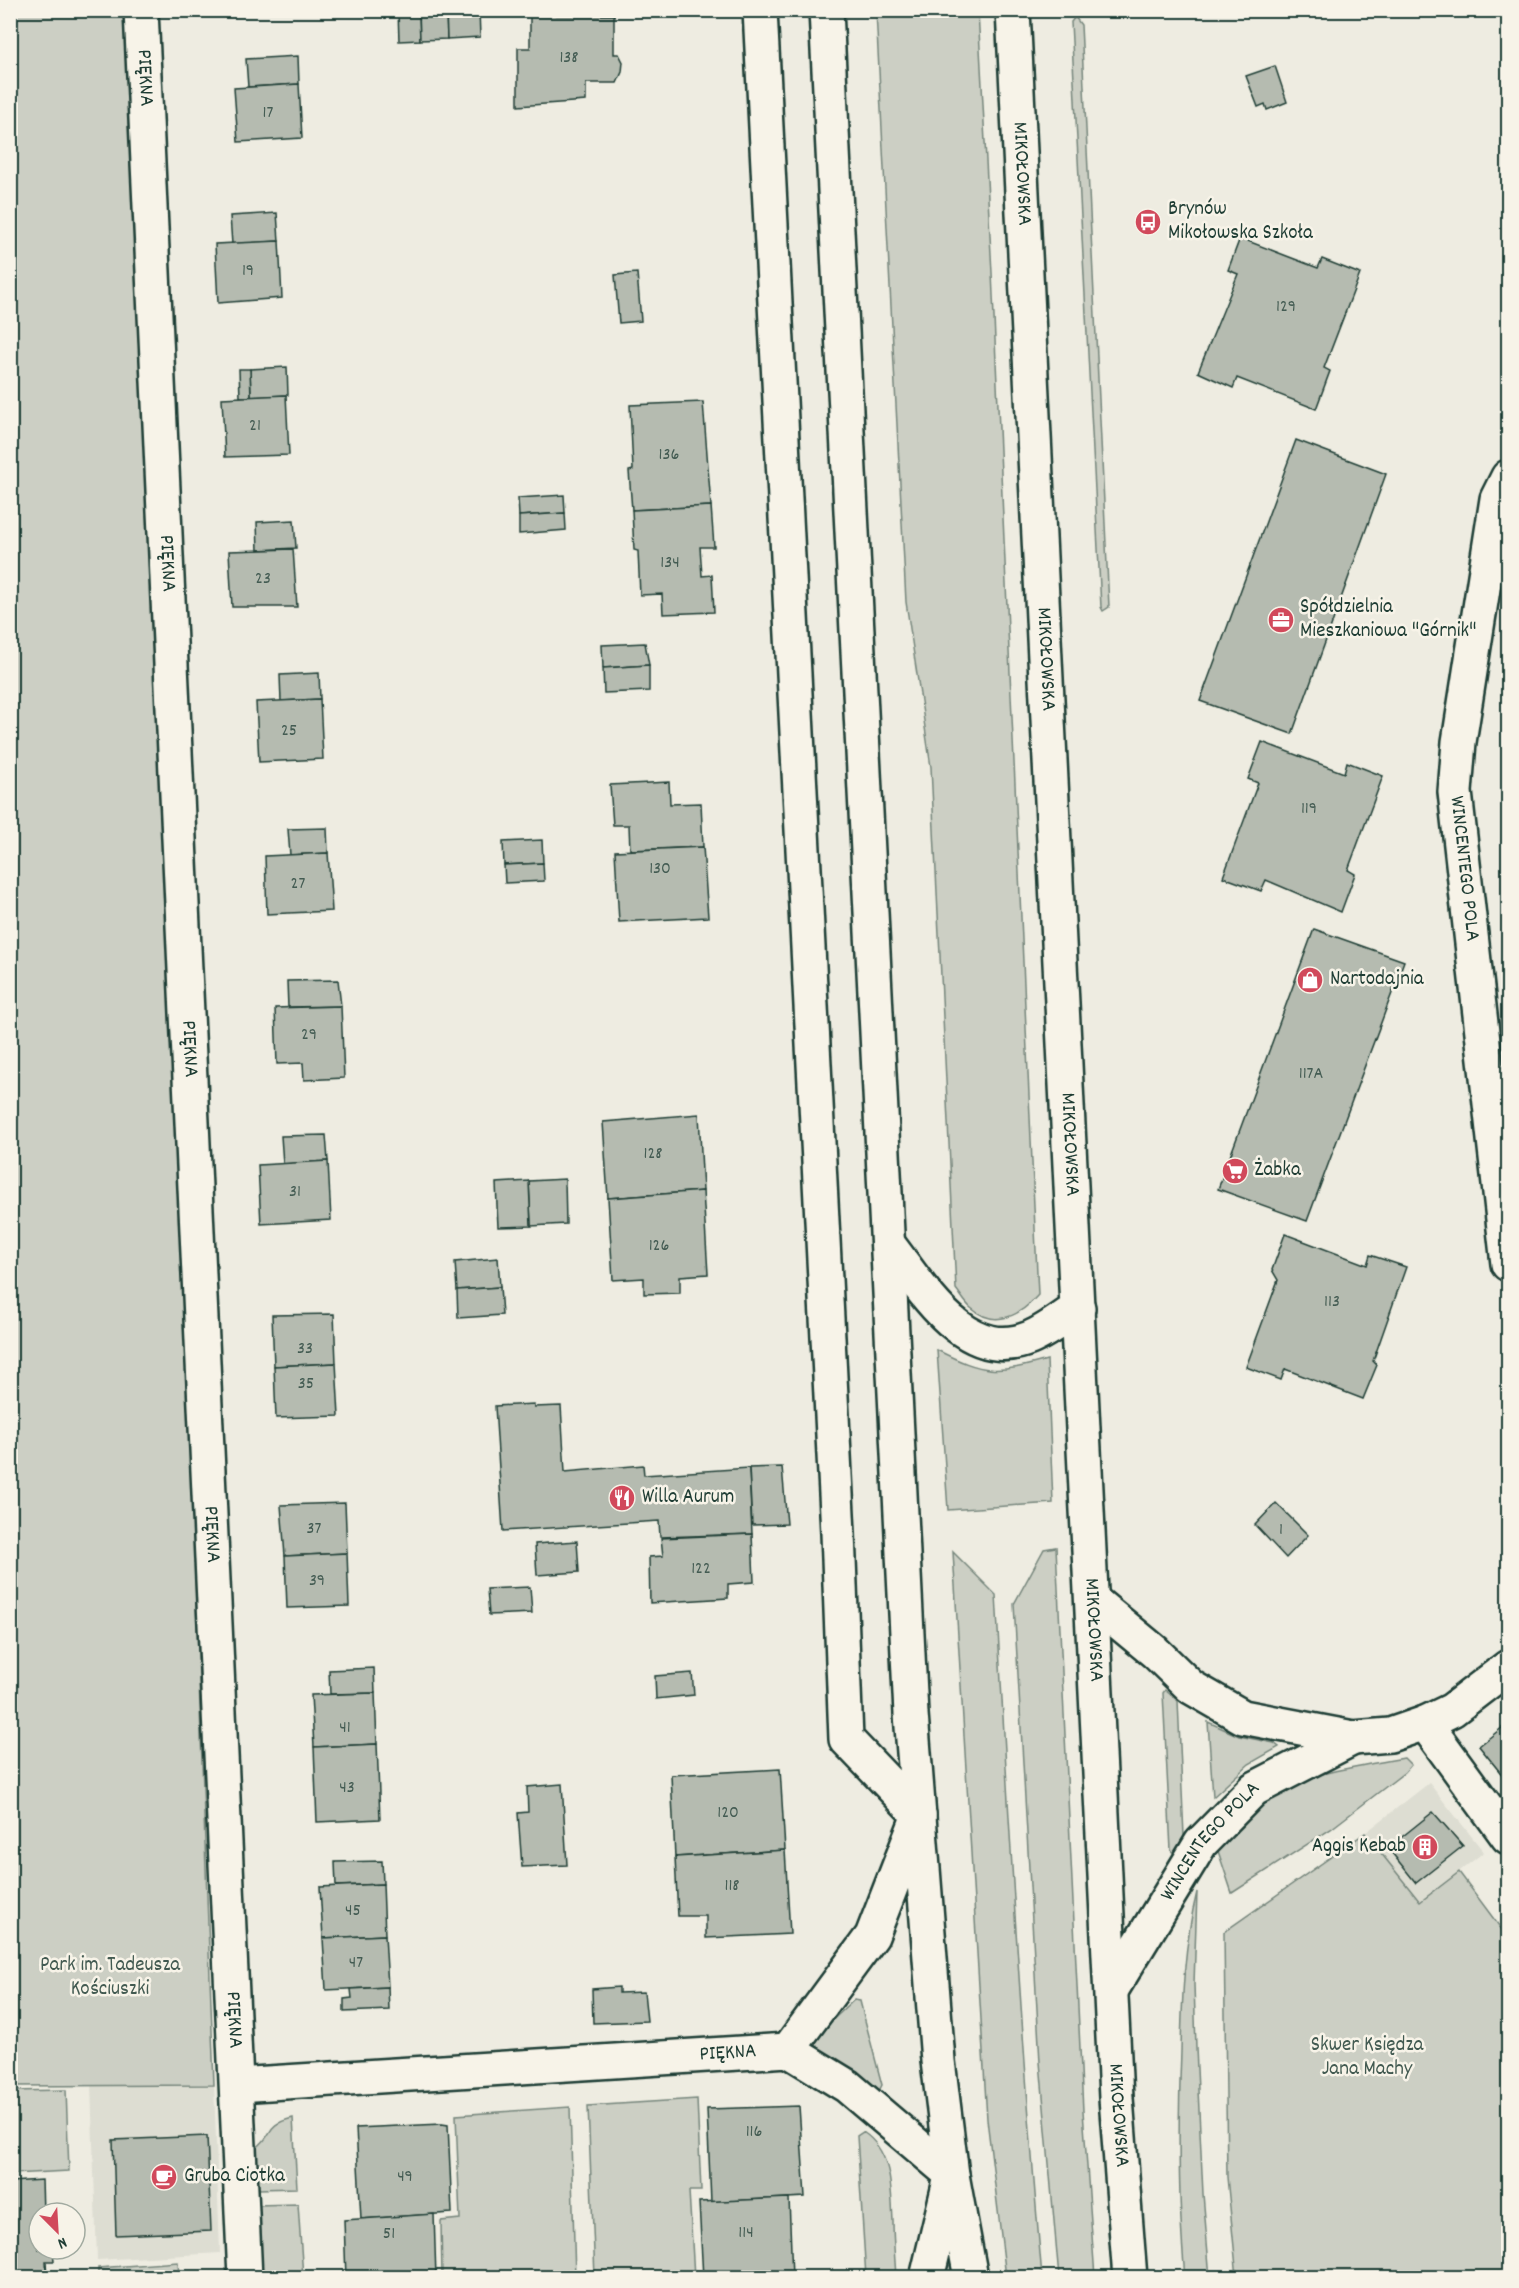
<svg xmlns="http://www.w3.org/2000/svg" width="1519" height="2288" font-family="Dekko,sans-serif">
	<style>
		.built { fill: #ddddd2 }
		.green { fill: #cccfc4; stroke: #76867c; stroke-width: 1.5 }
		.building { fill: #b5bbb0; stroke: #1f3d34; stroke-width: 1.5 }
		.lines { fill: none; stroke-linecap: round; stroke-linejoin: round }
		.minor-casing { stroke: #1f3d34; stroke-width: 38 }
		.secondary-casing { stroke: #1f3d34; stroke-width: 38 }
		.minor { stroke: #f7f3e8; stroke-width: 33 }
		.secondary { stroke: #f7f3e8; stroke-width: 33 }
		.labels { text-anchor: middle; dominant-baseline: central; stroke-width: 5; stroke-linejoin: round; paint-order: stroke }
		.number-label { font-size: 18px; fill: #445c53 }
		.street-label { font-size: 21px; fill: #1f3d34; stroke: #f7f3e8 }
		.poi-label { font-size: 21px; fill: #1f3d34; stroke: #f7f3e8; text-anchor: start }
		.park-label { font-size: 21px; fill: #425a51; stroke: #f7f3e8 }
	</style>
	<rect width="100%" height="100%" fill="#eeece1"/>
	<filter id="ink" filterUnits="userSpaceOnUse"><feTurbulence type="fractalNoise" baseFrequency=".0167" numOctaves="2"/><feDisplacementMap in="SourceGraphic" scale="12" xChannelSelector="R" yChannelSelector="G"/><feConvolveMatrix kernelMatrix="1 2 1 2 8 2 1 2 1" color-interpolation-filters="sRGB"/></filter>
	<g filter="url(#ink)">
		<g class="built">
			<polygon points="1429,1783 1484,1852 1420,1902 1365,1833"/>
			<polygon points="91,2085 214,2085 220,2253 97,2260"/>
		</g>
		<g class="green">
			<polygon points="10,11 137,11 214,2085 11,2086"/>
			<path d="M876 11H978L992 273 1038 1295C1020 1316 995 1329 971 1308 965 1303 961 1295 956 1289L931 767 906 602Z"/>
			<polygon points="1075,17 1081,25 1109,607 1103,611 1101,607 1071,22"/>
			<path d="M937 1350C984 1374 997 1374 1047 1360L1053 1503 948 1510Z"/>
			<polygon points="1056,1547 1083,2111 1095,2277 1059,2277 1040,2062 1014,1604 1044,1549"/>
			<path d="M953 1552 996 1595C1009 1823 1022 2050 1042 2277H1006L987 2119Z"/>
			<polygon points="1165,1690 1178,1701 1184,1836 1174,1854 1171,1850 1163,1693"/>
			<polygon points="1208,1722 1239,1736 1274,1743 1279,1747 1249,1764 1213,1797"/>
			<path d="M1404 1758 1411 1765 1405 1772 1331 1829 1232 1893 1217 1848C1229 1834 1244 1812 1258 1802 1299 1773 1355 1767 1404 1758Z"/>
			<polygon points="1365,1833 1420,1902 1459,1872 1508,1938 1508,2277 1237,2277 1227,2177 1224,1932"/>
			<path d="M1197 1892 1194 1984 1196 2048 1203 2194 1210 2278 1185 2277C1178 2203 1178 2127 1181 2052 1182 1999 1184 1944 1197 1892Z"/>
			<polygon points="854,2000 860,2001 861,2005 882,2085 879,2091 812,2048 810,2041"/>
			<polygon points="66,2090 69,2171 11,2174 11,2091"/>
			<polygon points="697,2099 701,2191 689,2191 694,2277 595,2277 588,2106"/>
			<polygon points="570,2107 575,2277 442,2277 441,2221 460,2219 456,2115"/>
			<path d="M293 2118 297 2188 258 2189 256 2148C275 2134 264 2125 293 2118Z"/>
			<path d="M863 2132C893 2152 891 2190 893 2221 893 2240 895 2259 896 2277H866L857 2136Z"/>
			<polygon points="298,2204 303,2277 261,2277 256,2205"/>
			<polygon points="178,2262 179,2277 98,2277 98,2268"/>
		</g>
		<g class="building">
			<polygon points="398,10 419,10 420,40 399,41"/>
			<polygon points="419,10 446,10 447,39 420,40"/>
			<polygon points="446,10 479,10 480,37 447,39"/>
			<rect x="530" y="10" width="84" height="5"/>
			<polygon points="530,15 614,15 614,54 619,54 623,62 622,72 617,83 586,83 586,101 518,106 518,48 530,48"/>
			<polygon points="298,56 299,84 248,87 246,59"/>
			<polygon points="1275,66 1287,102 1267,110 1265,104 1258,107 1246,76"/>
			<polygon points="299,84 302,138 238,142 234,88"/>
			<polygon points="277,213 279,241 232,244 230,216"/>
			<polygon points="1240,238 1318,268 1322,259 1360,274 1324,368 1330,371 1316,409 1237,378 1233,388 1198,372 1238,274 1228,270"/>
			<polygon points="279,241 282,298 218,303 215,244"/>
			<polygon points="637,273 641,321 619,323 615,275"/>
			<polygon points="287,367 288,395 251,397 250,369"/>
			<polygon points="239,369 250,369 251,397 240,397"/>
			<polygon points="286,395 289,455 225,457 222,398"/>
			<polygon points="703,402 711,506 632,510 629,471 633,470 630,405"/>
			<polygon points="1296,440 1386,474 1292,734 1200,701"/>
			<polygon points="564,495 565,513 519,516 518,498"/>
			<polygon points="711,506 714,547 700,547 702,576 712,575 714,612 663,614 662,594 640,595 638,551 634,550 632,510"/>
			<polygon points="565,513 566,530 519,534 519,516"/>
			<polygon points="294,520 296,548 258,550 257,522"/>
			<polygon points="293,549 297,607 232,607 229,551"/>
			<polygon points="645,643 649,665 603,668 602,645"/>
			<polygon points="649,665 649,691 604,693 603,668"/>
			<polygon points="319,673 320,699 281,701 280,675"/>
			<polygon points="320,699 323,759 259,762 256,702"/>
			<polygon points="1262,742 1344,773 1347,762 1383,776 1348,870 1355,874 1341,912 1266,880 1261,891 1223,877 1258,783 1248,779"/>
			<polygon points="669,782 670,804 701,803 703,847 630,850 629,825 613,825 610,785"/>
			<polygon points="327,828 328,853 290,855 288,829"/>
			<polygon points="542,840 543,863 504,865 503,842"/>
			<polygon points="703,847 708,917 619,922 615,851"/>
			<polygon points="328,853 332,911 267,914 265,856"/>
			<polygon points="543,863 544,881 505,883 504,865"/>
			<polygon points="1314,929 1404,961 1307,1221 1218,1189"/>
			<polygon points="338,980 341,1006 288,1007 287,981"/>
			<polygon points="341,1006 344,1078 304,1080 303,1063 277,1064 275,1008"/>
			<polygon points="699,1114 703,1191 608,1198 603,1122"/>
			<polygon points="326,1135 328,1161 283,1164 281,1136"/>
			<polygon points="328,1161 331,1220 261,1224 258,1165"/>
			<polygon points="565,1179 566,1224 531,1226 529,1181"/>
			<polygon points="529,1181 531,1226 498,1227 496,1183"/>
			<polygon points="703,1191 708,1274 680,1276 680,1293 644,1294 644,1278 613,1280 608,1198"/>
			<polygon points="1285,1234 1367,1265 1370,1255 1406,1267 1373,1361 1377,1365 1363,1399 1285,1369 1281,1380 1246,1367 1278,1280 1272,1270"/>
			<polygon points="498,1258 500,1287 457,1290 455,1262"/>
			<polygon points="500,1287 502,1315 458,1318 457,1290"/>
			<polygon points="334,1314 336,1363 274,1366 272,1315"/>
			<polygon points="336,1363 339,1416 276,1418 274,1366"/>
			<polygon points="534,1404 534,1407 561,1406 565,1472 643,1465 644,1475 749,1468 752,1534 660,1537 659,1521 503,1531 495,1406"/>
			<polygon points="782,1467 787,1524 752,1525 749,1468"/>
			<polygon points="345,1503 347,1553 285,1556 281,1505"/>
			<polygon points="1276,1503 1308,1535 1286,1558 1255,1525"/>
			<polygon points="752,1534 754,1582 728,1584 728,1598 650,1603 649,1557 663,1556 661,1538"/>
			<polygon points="577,1541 579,1572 537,1575 535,1544"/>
			<polygon points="347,1553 349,1606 287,1608 285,1556"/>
			<polygon points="530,1587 532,1613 489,1615 487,1589"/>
			<polygon points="374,1668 375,1693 330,1694 329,1670"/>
			<polygon points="692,1673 694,1695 656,1699 655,1676"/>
			<polygon points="375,1693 377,1744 314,1747 311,1695"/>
			<polygon points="1508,1723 1508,1782 1479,1746"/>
			<polygon points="377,1744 380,1819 317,1822 314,1747"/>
			<polygon points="780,1769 785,1850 675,1857 671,1775"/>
			<polygon points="562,1784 567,1865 522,1867 518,1813 528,1812 527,1787"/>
			<polygon points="1433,1812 1463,1846 1416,1883 1388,1848"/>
			<polygon points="785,1850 790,1934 706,1938 706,1916 678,1916 675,1857"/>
			<polygon points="382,1861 383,1884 336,1886 335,1862"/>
			<polygon points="383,1884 385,1935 323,1938 320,1887"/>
			<polygon points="385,1935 388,1987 326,1990 323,1938"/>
			<polygon points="388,1987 389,2010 344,2012 344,1999 352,1998 351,1989"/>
			<polygon points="619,1987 619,1993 644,1992 647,2021 593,2023 592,1989"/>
			<polygon points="799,2106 805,2197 711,2202 707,2109"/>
			<polygon points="442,2124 448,2125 452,2213 361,2219 356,2128"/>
			<polygon points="207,2136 211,2231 116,2235 113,2140"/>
			<polygon points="42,2180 43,2213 39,2213 39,2249 53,2249 54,2261 46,2261 47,2278 10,2278 10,2182"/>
			<polygon points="789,2198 792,2278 703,2278 699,2202"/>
			<polygon points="434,2214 436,2278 346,2278 344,2220"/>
		</g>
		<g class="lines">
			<defs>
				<g id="minor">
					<path id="s1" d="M141 10 245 2278"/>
					<polyline points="760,10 838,1533 846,1739 919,1815 872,1936 788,2050"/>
					<path id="s2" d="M1508 477 1497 499 1459 742 1455 792 1508 1264"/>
					<polyline points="1092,1600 1155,1652 1191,1687 1243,1717 1353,1738 1390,1735 1425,1723 1452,1710 1508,1667"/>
					<polyline points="1425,1723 1508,1837"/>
					<path id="s3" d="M1112 1989 1201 1843 1254 1789 1353 1738"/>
					<path id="s4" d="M237 2085 788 2050 847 2086 952 2175"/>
				</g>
				<g id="secondary">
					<polyline points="826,10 911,1714 938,2061 952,2175 971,2278"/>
					<path id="s5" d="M1013 10 1116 2098 1130 2278"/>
					<path d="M888 1244C922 1287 964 1365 1030 1338 1047 1331 1063 1318 1078 1308"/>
					<polyline points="927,2278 949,2185"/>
				</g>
			</defs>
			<use href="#minor" class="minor-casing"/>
			<use href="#secondary" class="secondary-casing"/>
			<use href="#minor" class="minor"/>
			<use href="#secondary" class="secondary"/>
		</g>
	</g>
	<defs>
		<symbol id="bus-disc" viewBox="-11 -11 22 22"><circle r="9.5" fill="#d1495b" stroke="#f7f3e8"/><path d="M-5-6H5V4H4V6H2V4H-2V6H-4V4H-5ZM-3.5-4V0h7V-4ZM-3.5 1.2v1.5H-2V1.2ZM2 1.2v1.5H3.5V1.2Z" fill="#fff"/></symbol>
		<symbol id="office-disc" viewBox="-11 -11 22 22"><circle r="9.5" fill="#d1495b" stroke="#f7f3e8"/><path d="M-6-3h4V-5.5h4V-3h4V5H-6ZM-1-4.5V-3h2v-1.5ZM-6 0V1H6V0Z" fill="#fff"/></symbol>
		<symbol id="shop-disc" viewBox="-11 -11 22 22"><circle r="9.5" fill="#d1495b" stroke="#f7f3e8"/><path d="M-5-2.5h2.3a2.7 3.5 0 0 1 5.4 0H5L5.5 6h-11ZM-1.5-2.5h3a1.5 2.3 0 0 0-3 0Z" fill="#fff"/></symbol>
		<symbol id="supermarket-disc" viewBox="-11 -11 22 22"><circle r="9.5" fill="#d1495b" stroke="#f7f3e8"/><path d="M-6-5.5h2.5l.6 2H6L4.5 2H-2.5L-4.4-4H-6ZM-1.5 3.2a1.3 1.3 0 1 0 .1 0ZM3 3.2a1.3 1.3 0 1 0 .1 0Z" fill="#fff"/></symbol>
		<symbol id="restaurant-disc" viewBox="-11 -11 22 22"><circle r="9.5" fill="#d1495b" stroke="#f7f3e8"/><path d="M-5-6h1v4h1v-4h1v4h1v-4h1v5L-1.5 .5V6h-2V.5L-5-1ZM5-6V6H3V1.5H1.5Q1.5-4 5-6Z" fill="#fff"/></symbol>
		<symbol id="building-disc" viewBox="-11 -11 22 22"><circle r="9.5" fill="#d1495b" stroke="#f7f3e8"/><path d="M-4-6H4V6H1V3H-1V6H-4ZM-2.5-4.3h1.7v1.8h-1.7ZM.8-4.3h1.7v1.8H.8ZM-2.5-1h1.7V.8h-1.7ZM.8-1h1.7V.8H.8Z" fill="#fff"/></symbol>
		<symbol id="cafe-disc" viewBox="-11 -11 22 22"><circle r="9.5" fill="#d1495b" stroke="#f7f3e8"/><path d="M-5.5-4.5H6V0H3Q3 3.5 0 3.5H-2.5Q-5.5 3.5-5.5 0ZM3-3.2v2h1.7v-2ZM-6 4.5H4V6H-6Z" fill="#fff"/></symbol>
	</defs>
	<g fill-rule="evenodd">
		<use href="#bus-disc" x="1133" y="207" width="30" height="30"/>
		<use href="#office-disc" x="1266" y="605" width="30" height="30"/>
		<use href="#shop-disc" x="1295" y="965" width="30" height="30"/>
		<use href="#supermarket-disc" x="1220" y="1156" width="30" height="30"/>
		<use href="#restaurant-disc" x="607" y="1483" width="30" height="30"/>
		<use href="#building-disc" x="1410" y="1832" width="30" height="30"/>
		<use href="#cafe-disc" x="149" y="2162" width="30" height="30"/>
	</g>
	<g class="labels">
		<g class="number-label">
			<text x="569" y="58">138</text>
			<text x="268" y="113">17</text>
			<text x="248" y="271">19</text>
			<text x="1286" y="307">129</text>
			<text x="255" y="426">21</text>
			<text x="669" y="455">136</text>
			<text x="670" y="563">134</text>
			<text x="263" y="579">23</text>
			<text x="289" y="731">25</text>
			<text x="1309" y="809">119</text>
			<text x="660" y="869">130</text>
			<text x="298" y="884">27</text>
			<text x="309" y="1035">29</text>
			<text x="1311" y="1074">117A</text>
			<text x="653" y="1154">128</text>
			<text x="295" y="1192">31</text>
			<text x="659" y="1246">126</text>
			<text x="1332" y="1302">113</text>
			<text x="305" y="1349">33</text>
			<text x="306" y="1384">35</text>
			<text x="314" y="1529">37</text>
			<text x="1281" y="1530">1</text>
			<text x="701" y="1569">122</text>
			<text x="317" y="1581">39</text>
			<text x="345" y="1728">41</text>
			<text x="347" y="1788">43</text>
			<text x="728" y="1813">120</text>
			<text x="732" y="1886">118</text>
			<text x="353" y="1911">45</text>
			<text x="356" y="1963">47</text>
			<text x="754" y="2132">116</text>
			<text x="405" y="2177">49</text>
			<text x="746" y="2233">114</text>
			<text x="389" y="2234">51</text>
		</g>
		<g class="street-label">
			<text stroke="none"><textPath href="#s1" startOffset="68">PIĘKNA</textPath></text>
			<text stroke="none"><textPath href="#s5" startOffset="164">MIKOŁOWSKA</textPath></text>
			<text stroke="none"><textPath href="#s1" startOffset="554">PIĘKNA</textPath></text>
			<text stroke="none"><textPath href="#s5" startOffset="650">MIKOŁOWSKA</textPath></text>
			<text stroke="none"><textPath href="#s2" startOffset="398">WINCENTEGO POLA</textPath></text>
			<text stroke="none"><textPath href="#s1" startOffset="1040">PIĘKNA</textPath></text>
			<text stroke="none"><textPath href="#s5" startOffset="1136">MIKOŁOWSKA</textPath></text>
			<text stroke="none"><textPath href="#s1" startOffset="1526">PIĘKNA</textPath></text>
			<text stroke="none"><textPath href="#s5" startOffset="1622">MIKOŁOWSKA</textPath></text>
			<text stroke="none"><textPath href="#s3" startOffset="178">WINCENTEGO POLA</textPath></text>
			<text stroke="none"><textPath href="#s1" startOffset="2012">PIĘKNA</textPath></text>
			<text stroke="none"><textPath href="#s4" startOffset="492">PIĘKNA</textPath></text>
			<text stroke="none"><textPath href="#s5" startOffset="2108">MIKOŁOWSKA</textPath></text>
		</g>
		<g class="poi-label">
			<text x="1168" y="210">Brynów<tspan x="1168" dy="24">Mikołowska Szkoła</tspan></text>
			<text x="1300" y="608">Spółdzielnia<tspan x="1300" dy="24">Mieszkaniowa "Górnik"</tspan></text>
			<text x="1330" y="980">Nartodajnia</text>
			<text x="1254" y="1171">Żabka</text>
			<text x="642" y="1498">Willa Aurum</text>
			<text x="1406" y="1847" text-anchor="end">Aggis Kebab</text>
			<text x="184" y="2177">Gruba Ciotka</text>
		</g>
		<g class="park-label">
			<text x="110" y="1966">Park im. Tadeusza<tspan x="110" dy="24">Kościuszki</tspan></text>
			<text x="1367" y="2046">Skwer Księdza<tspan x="1367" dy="24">Jana Machy</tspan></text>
		</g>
	</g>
	<rect width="1519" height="2288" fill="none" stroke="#f7f3e8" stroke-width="36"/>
	<rect x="18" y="18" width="1483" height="2252" fill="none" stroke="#1f3d34" stroke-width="2" filter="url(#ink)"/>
	<g transform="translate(57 2231) rotate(156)"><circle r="28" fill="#f7f3e8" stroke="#a1aaa0" stroke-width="1.5"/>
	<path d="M0-4.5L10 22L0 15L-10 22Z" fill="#d1495b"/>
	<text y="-9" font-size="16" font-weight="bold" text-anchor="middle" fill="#1f3d34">N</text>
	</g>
</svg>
